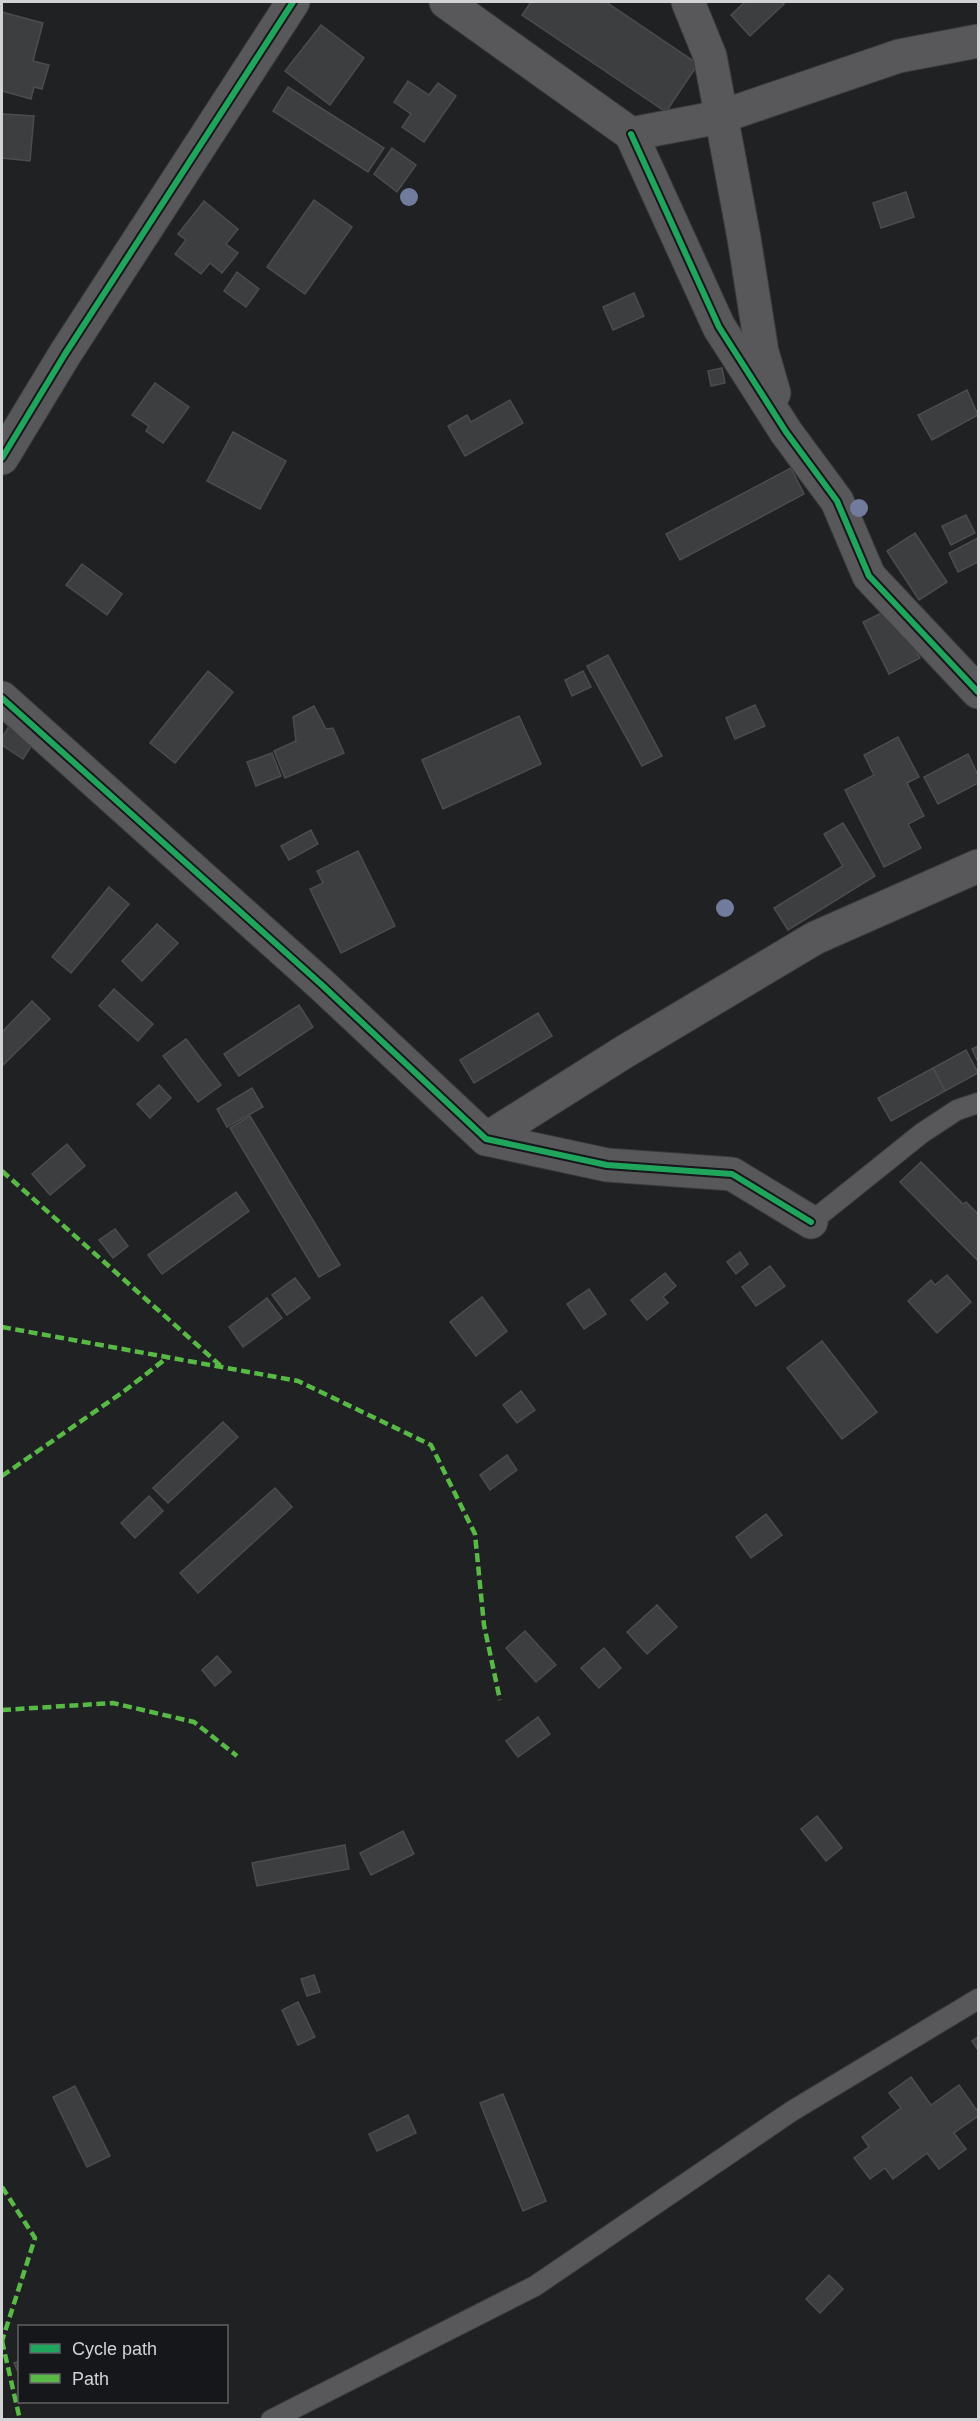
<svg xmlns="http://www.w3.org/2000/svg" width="980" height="2421" font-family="Arial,sans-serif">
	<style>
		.building { fill: #3d3e40; stroke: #4b4c4d; stroke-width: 1.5 }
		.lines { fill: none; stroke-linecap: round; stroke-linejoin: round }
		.lane-casing { stroke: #3a3b3c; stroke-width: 22 }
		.street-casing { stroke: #3a3b3c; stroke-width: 35 }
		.lane { stroke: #58585a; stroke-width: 20 }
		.street { stroke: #58585a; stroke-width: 33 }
		.quiet { stroke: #58b947; stroke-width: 4.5; stroke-dasharray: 9 4.5; stroke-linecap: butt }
		.cycleway-casing { stroke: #16171b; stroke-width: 10 }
		.cycleway { stroke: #20a55d; stroke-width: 6 }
		.tree { fill: #717b9b }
	</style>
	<rect width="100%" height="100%" fill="#202123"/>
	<g class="building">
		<polygon points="531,2 606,2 698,64 666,112 522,15"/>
		<polygon points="745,2 782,2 784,4 750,36 731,15"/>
		<polygon points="2,12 43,23 33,61 49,65 42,89 34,87 31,99 2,91"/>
		<polygon points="321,25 364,58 330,105 285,71"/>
		<polygon points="408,81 429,95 438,83 456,96 424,142 402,127 411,114 394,102"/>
		<polygon points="288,87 384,148 368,172 273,111"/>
		<polygon points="2,114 34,116 30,161 2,158"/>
		<polygon points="392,148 416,165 397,192 374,174"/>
		<polygon points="906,192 914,217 881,228 873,203"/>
		<polygon points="314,200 352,227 305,294 267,267"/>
		<polygon points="204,201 238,229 226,244 238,253 222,273 210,263 201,274 175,254 186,240 178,234"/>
		<polygon points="237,272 259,289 246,307 224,291"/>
		<polygon points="634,293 644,316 613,330 603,307"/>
		<polygon points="722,368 725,383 711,386 708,371"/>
		<polygon points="155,383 189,407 163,443 146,431 149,426 132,415"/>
		<polygon points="967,390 978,415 932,440 918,415"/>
		<polygon points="510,400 523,423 465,456 448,426 467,415 471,422"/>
		<polygon points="233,432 286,461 260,509 207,481"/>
		<polygon points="791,468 804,494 680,560 666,534"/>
		<polygon points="966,515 975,533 951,545 942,526"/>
		<polygon points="915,533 947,582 919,600 887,551"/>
		<polygon points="978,538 978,562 958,572 949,553"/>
		<polygon points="82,564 122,594 107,615 66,585"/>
		<polygon points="894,607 920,658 889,674 863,622"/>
		<polygon points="608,655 662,756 642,766 587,666"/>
		<polygon points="208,671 233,692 175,763 150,743"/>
		<polygon points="583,671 591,687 572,696 565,680"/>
		<polygon points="755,705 765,726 735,739 726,718"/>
		<polygon points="314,706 326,729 333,728 344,753 285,778 274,751 296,741 293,717"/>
		<polygon points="519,716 541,764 443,809 422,760"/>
		<polygon points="12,721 37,737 23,759 2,745 2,738"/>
		<polygon points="898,737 919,777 907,783 924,816 908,824 921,848 884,867 845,790 874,775 864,755"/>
		<polygon points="272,753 281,776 256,786 247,762"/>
		<polygon points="968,754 978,775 978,783 938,804 924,777"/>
		<polygon points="843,823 875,876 788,930 774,908 843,866 824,834"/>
		<polygon points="311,830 318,844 289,860 281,846"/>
		<polygon points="358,851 395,926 341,953 310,889 323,883 317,871"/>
		<polygon points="109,887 129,904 71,973 52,957"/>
		<polygon points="157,924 178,943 142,981 122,961"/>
		<polygon points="114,989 153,1024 138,1041 99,1006"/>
		<polygon points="32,1001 50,1019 2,1066 2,1032"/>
		<polygon points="299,1005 313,1027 239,1076 224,1054"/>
		<polygon points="538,1013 552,1036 474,1083 460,1060"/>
		<polygon points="186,1039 221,1085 198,1102 163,1056"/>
		<polygon points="978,1046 978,1062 972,1049"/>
		<polygon points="966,1050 978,1073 945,1091 933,1068"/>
		<polygon points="933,1068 945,1091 891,1121 878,1098"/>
		<polygon points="159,1085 171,1098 150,1118 137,1104"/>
		<polygon points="252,1088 263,1107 227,1127 217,1109"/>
		<polygon points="250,1116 340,1265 319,1277 230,1128"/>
		<polygon points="67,1144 85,1166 50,1195 32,1174"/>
		<polygon points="921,1162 963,1204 966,1202 978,1214 978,1261 900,1182"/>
		<polygon points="236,1192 249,1211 162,1274 148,1255"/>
		<polygon points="115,1229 128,1246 113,1258 99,1240"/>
		<polygon points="740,1252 748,1264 736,1274 727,1262"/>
		<polygon points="770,1266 785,1286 756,1306 742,1287"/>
		<polygon points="665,1273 676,1286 663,1297 668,1303 647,1320 631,1300"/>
		<polygon points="947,1275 971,1302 937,1333 908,1301 931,1280 935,1285"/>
		<polygon points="295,1278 310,1298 287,1315 272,1295"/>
		<polygon points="589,1289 606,1314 584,1329 567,1304"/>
		<polygon points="482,1297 507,1331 476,1356 450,1322"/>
		<polygon points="267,1298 282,1318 243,1347 229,1327"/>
		<polygon points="822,1341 877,1412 842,1439 787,1368"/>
		<polygon points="521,1391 535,1410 517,1423 503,1405"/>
		<polygon points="223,1422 238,1437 168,1503 153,1488"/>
		<polygon points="507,1455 517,1470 490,1490 480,1475"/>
		<polygon points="275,1488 292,1507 198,1593 180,1573"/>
		<polygon points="149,1496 163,1511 135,1538 121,1523"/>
		<polygon points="766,1514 782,1535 751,1558 736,1537"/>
		<polygon points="657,1605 677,1627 647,1654 627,1632"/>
		<polygon points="525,1631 556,1665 536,1682 506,1648"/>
		<polygon points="604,1648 621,1668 599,1688 581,1668"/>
		<polygon points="217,1656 231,1672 215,1686 202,1670"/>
		<polygon points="538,1717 550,1734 518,1757 506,1741"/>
		<polygon points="817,1816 842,1848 826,1861 801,1829"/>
		<polygon points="403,1831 414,1854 371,1875 360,1853"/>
		<polygon points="345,1845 349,1869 257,1886 252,1863"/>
		<polygon points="314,1975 320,1992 307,1996 301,1979"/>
		<polygon points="298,2002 315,2037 298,2045 282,2010"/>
		<polygon points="978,2037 978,2050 972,2041"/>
		<polygon points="911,2077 931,2105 959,2085 978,2112 978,2116 954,2133 966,2149 939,2169 927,2153 893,2179 885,2168 870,2179 854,2158 869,2147 862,2137 901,2108 889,2093"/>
		<polygon points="75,2086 110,2156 87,2167 53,2097"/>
		<polygon points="503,2094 546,2201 523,2211 480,2103"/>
		<polygon points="408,2115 416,2133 377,2151 369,2134"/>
		<polygon points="829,2275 843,2289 820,2313 806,2299"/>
		<polygon points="20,2361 20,2376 14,2363"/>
	</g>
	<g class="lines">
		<defs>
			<g id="lane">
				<polyline points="811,1222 922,1133 957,1110 978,1103"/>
				<polyline points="271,2420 535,2286 792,2111 978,1999"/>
			</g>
			<g id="street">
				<polyline points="446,2 631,134 720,117 899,56 978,41"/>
				<polyline points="688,2 710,56 744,238 762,352 774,393"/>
				<polyline points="631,134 719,327 786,432 837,501 869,576 978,692"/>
				<polyline points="2,458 65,354 293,2"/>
				<polyline points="2,698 323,986 486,1139 607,1165 732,1174 811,1222"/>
				<polyline points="486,1139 624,1052 815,938 978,866"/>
			</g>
		</defs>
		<use href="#lane" class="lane-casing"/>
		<use href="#street" class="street-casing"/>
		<use href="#lane" class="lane"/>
		<use href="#street" class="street"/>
		<g class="quiet">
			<polyline points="2,1171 222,1367"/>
			<polyline points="2,1327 298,1381 431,1445 475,1534 484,1625 500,1700"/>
			<polyline points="2,1476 123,1392 168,1357"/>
			<polyline points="2,1710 113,1703 194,1722 237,1756"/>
			<polyline points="2,2187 35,2238 2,2341"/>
			<polyline points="2,2341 20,2420"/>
		</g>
		<defs>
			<g id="cycleway">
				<polyline points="631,134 719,327 786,432 837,501 869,576 978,692"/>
				<polyline points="2,458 65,354 293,2"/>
				<polyline points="2,698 323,986 486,1139 607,1165 732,1174 811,1222"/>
			</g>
		</defs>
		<use href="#cycleway" class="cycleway-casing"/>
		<use href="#cycleway" class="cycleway"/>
	</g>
	<g class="tree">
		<circle cx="409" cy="197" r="9"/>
		<circle cx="859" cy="508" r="9"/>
		<circle cx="725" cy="908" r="9"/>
	</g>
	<rect width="980" height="2421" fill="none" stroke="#d1d2d4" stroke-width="6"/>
	<rect x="18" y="2325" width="210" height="78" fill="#16171b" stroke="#616265" stroke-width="1.5"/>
	<rect x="30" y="2344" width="30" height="9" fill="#20a55d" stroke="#616265" stroke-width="1.5"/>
	<text x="72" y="2355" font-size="18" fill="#d1d2d4">Cycle path</text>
	<rect x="30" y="2374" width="30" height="9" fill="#58b947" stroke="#616265" stroke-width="1.5"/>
	<text x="72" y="2385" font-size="18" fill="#d1d2d4">Path</text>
</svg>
